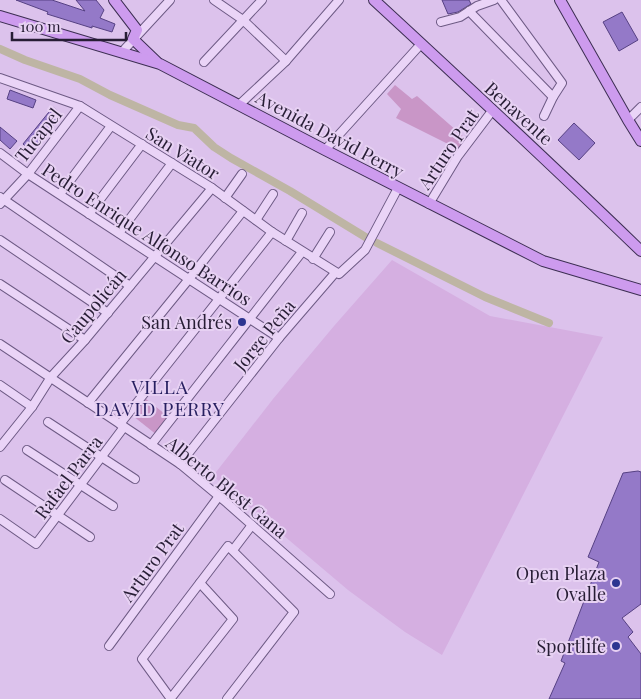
<svg xmlns="http://www.w3.org/2000/svg" width="641" height="699" font-family="'Playfair Display',serif">
	<style>
		.farmland { fill: #d5afe1 }
		.green { fill: #c996c7 }
		.lines { fill: none; stroke-linecap: round; stroke-linejoin: round }
		.canal { stroke: #beb5a4; stroke-width: 8 }
		.building { fill: #9479c8; stroke: #564183 }
		.minor-casing { stroke: #6d5a84; stroke-width: 10 }
		.major-casing { stroke: #3c2e52; stroke-width: 12 }
		.minor { stroke: #ead4f7; stroke-width: 8 }
		.major { stroke: #cd9bee; stroke-width: 10 }
		.poi-dot { fill: #2d3591; stroke: #e7d1f3; stroke-width: 2 }
		.labels { text-anchor: middle; dominant-baseline: central; stroke-width: 4; stroke-linejoin: round; paint-order: stroke }
		.street-label { font-size: 18px; fill: #271d35; stroke: #e7d1f3 }
		.poi-label { font-size: 18px; fill: #271d35; stroke: #e7d1f3; text-anchor: end }
		.neighbourhood-label { font-size: 19px; letter-spacing: 1px; fill: #271f60; stroke: #e7d1f3 }
	</style>
	<rect width="100%" height="100%" fill="#dcc2ec"/>
	<polygon class="farmland" points="392,260 490,316 603,337 442,655 405,632 348,590 213,476 273,399 334,326"/>
	<g class="green">
		<polygon points="395,85 412,99 417,96 465,138 458,149 396,118 401,109 387,94"/>
		<polygon points="146,399 170,418 157,435 133,416"/>
	</g>
	<g class="lines">
		<g class="canal">
			<polyline points="0,49 25,60 80,79 110,95 178,125 194,128 214,147 231,158 290,191 367,238"/>
			<polyline points="377,243 485,297 549,323"/>
		</g>
	</g>
	<g class="building">
		<polygon points="16,0 52,0 85,11 76,0 96,0 104,10 100,18 115,24 112,32 92,26 92,28 47,14 48,12"/>
		<polygon points="442,0 469,0 471,4 458,12 448,14"/>
		<polygon points="622,12 638,40 619,51 603,22"/>
		<polygon points="10,90 36,100 33,108 7,99"/>
		<polygon points="53,107 62,115 32,152 23,144"/>
		<polygon points="574,123 595,143 579,160 558,140"/>
		<polygon points="0,127 17,141 10,149 0,140"/>
		<polygon points="638,471 641,472 641,604 622,618 633,632 628,637 641,654 641,699 549,699 565,663 561,661 599,562 588,557 623,473"/>
	</g>
	<g class="lines">
		<defs>
			<g id="minor">
				<polyline points="214,0 243,20 286,61"/>
				<polyline points="501,0 562,83 553,97 544,116"/>
				<polyline points="469,11 553,97"/>
				<polyline points="441,22 460,17 477,6 494,0"/>
				<polyline points="122,52 170,0"/>
				<polyline points="204,62 262,0"/>
				<polyline points="0,78 80,106 212,188 272,232 339,274 365,250 398,188"/>
				<polyline points="239,105 286,61 339,0"/>
				<polyline points="628,120 641,107"/>
				<polyline points="325,150 421,44"/>
				<polyline points="0,153 28,174 279,338"/>
				<polyline points="60,194 111,126"/>
				<polyline points="0,197 130,286"/>
				<polyline points="225,198 242,174"/>
				<polyline points="0,204 28,174 80,106"/>
				<polyline points="429,204 458,156 492,111"/>
				<polyline points="89,214 142,144"/>
				<polyline points="256,220 273,194"/>
				<polyline points="119,233 172,163"/>
				<polyline points="0,240 108,313"/>
				<polyline points="286,241 302,213"/>
				<polyline points="313,259 330,232"/>
				<polyline points="0,284 85,340"/>
				<polyline points="0,344 180,464 227,503 330,594"/>
				<polyline points="0,385 32,407"/>
				<polyline points="88,403 189,279 243,211"/>
				<polyline points="48,422 135,479"/>
				<polyline points="120,424 272,232"/>
				<polyline points="151,445 302,252"/>
				<polyline points="0,447 32,407 51,377 85,340 212,188"/>
				<polyline points="27,450 113,506"/>
				<polyline points="180,464 279,338 335,273"/>
				<polyline points="5,480 90,537"/>
				<polyline points="0,519 36,544 124,427"/>
				<polyline points="233,550 252,525"/>
				<polyline points="109,646 219,496"/>
				<polyline points="171,698 233,619 200,583"/>
				<polyline points="171,699 142,659 228,546 294,612 227,699"/>
			</g>
			<g id="major">
				<polyline points="114,0 137,30 133,39 157,62"/>
				<path d="M374 0C464 83 553 166 641 251"/>
				<polyline points="560,0 628,120 641,141"/>
				<polyline points="0,16 160,64 325,150 543,261 641,290"/>
			</g>
		</defs>
		<use href="#minor" class="minor-casing"/>
		<use href="#major" class="major-casing"/>
		<use href="#minor" class="minor"/>
		<use href="#major" class="major"/>
	</g>
	<g class="poi-dot">
		<circle cx="242" cy="322" r="5"/>
		<circle cx="616" cy="583" r="5"/>
		<circle cx="616" cy="646" r="5"/>
	</g>
	<g class="labels">
		<g class="street-label">
			<text transform="translate(519 113) rotate(42)">Benavente</text>
			<text transform="translate(330 134) rotate(28)">Avenida David Perry</text>
			<text transform="translate(38 135) rotate(-52)">Tucapel</text>
			<text transform="translate(448 149) rotate(-56)">Arturo Prat</text>
			<text transform="translate(183 153) rotate(32)">San Viator</text>
			<text transform="translate(147 234) rotate(33)">Pedro Enrique Alfonso Barrios</text>
			<text transform="translate(93 306) rotate(-50)">Caupolicán</text>
			<text transform="translate(264 335) rotate(-51)">Jorge Peña</text>
			<text transform="translate(68 477) rotate(-53)">Rafael Parra</text>
			<text transform="translate(227 487) rotate(39)">Alberto Blest Gana</text>
			<text transform="translate(152 562) rotate(-54)">Arturo Prat</text>
		</g>
		<g class="poi-label">
			<text x="232" y="322">San Andrés</text>
			<text x="606" y="573">Open Plaza<tspan x="606" dy="21">Ovalle</tspan></text>
			<text x="606" y="646">Sportlife</text>
		</g>
		<g class="neighbourhood-label">
			<text x="160" y="386">VILLA<tspan x="160" dy="22">DAVID PERRY</tspan></text>
		</g>
	</g>
	<path d="M12 32v8h114v-8" fill="none" stroke="#271d35" stroke-width="2.5"/>
	<text x="20" y="32" font-size="15" fill="#271d35" stroke="#e7d1f3" stroke-width="4" paint-order="stroke">100 m</text>
</svg>
